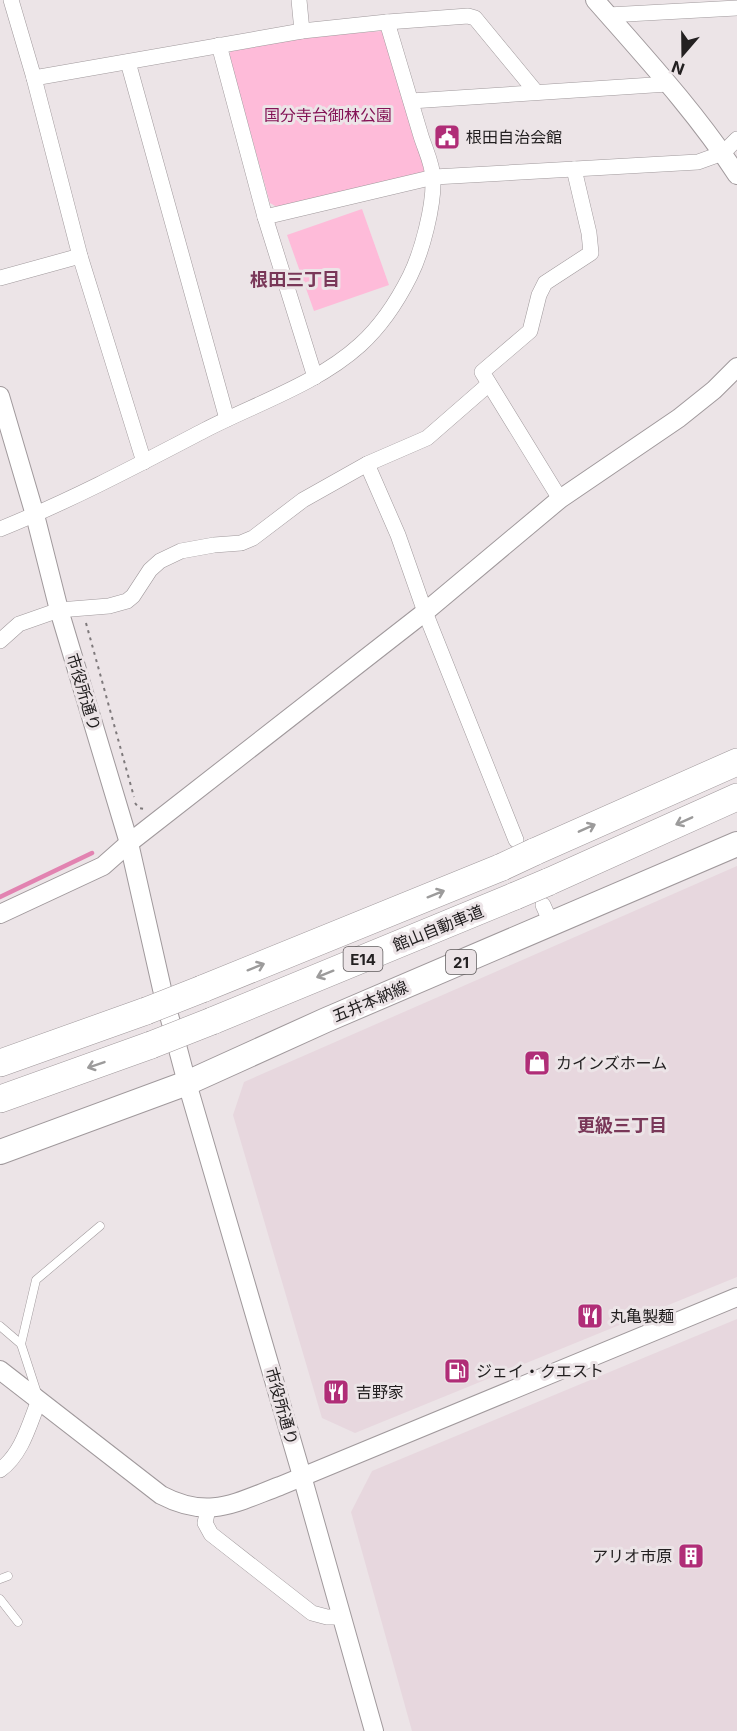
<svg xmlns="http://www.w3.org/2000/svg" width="737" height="1731" font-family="Inter,'Noto Sans JP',sans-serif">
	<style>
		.built { fill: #e7d7de }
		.green { fill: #febbd9 }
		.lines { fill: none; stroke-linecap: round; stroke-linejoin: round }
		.stream { stroke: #e283b1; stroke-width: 4.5 }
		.service-casing { stroke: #a0999c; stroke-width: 9 }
		.minor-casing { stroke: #a0999c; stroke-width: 16 }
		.tertiary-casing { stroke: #a0999c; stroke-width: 20 }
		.primary-casing { stroke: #a0999c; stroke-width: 26 }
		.motorway-casing { stroke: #a0999c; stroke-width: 28 }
		.path { stroke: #7e797b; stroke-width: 2; stroke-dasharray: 3 4.5; stroke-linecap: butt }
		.service { stroke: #fff; stroke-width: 8 }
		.minor { stroke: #fff; stroke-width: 15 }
		.tertiary { stroke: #fff; stroke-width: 18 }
		.primary { stroke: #fff; stroke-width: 24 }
		.motorway { stroke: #fff; stroke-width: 27 }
		.motorway-bridge-casing { stroke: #a0999c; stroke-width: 28; stroke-linecap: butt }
		.motorway-bridge { stroke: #fff; stroke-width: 27 }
		.oneway { stroke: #9c9b9b }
		.labels { text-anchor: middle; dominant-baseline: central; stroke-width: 6; stroke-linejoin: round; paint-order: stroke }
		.shield { fill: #ece4e7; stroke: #5f5b5c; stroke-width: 1.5 }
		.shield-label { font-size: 15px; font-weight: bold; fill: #232021 }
		.park-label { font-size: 16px; fill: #841356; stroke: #ece4e7 }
		.poi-label { font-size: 16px; fill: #232021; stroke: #ece4e7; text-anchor: start }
		.street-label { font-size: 16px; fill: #232021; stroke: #ece4e7 }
		.neighbourhood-label { font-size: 18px; font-weight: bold; fill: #793758; stroke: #ece4e7 }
	</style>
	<rect width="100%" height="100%" fill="#ece4e7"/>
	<g class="built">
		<polygon points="737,866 737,1277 355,1433 322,1418 233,1115 244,1082"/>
		<polygon points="737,1319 737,1731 412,1731 351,1512 372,1471"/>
	</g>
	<g class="green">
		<polygon points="382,31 387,35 426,168 422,174 277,207 270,203 229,56 231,50 304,37"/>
		<polygon points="362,209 389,285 314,311 287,235"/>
	</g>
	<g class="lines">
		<polyline class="stream" points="0,897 92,853"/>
		<defs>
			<g id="service">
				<polyline points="0,1326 21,1344"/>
				<polyline points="37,1393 21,1344 36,1280 100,1226"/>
				<polyline points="0,1579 8,1576"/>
				<polyline points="0,1599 18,1622"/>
			</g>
			<g id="minor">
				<polyline points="11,0 34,78 80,256 144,462"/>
				<polyline points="299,0 302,31"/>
				<polyline points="608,15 737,8"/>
				<polyline points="219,45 265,217 315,377"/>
				<polyline points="128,62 227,419"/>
				<polyline points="34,78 302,31 387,22 468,16 475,18 536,92"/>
				<polyline points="411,101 668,84"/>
				<polyline points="265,217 434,177 698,162 723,153 737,139"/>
				<polyline points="0,278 80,256"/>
				<polyline points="367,464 398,535 425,612 516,840"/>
				<polyline points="560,499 482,372 530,331 539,295 545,283 591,253 589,233 574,169"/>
				<path d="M0 529C70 501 138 465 205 430 255 404 317 384 360 345 381 326 397 302 410 276 422 252 434 206 433 179 433 165 425 149 421 136 410 98 398 60 387 22"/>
				<polyline points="0,641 19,624 59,610 109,606 127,601 133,596 150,570 160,561 181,551 214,545 241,543 253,538 303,500 367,464 427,438 489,384"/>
				<polyline points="543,905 551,923"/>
				<path d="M0 1470C22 1454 29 1425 39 1400"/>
				<polyline points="208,1509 205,1523 211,1534 312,1613 327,1617 341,1617"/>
			</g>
			<g id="tertiary">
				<path d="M595 0C644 56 696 112 737 175"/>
				<polyline points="0,396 35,515 59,610 129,843 162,989 187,1083 302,1476 374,1731"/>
				<polyline points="0,914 103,866 129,843 425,612 560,499 679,418 714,390 737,367"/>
				<path d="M0 1370 161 1495C209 1520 234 1503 280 1486L737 1297"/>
			</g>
			<polyline id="primary" points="0,1152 187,1083 326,1020 737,844"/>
			<g id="motorway">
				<polyline points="534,852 737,762"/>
				<polyline points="548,882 737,797"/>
				<polyline points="202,989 502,867"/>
				<polyline points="212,1021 515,896"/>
				<polyline points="0,1063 146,1011"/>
				<polyline points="0,1099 151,1045"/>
			</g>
		</defs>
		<use href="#service" class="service-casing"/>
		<use href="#minor" class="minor-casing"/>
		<use href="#tertiary" class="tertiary-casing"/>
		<use href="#primary" class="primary-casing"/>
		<use href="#motorway" class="motorway-casing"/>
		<g class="path">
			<polyline points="86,623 134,797"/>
			<polyline points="135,803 139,808 145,809"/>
		</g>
		<use href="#service" class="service"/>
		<use href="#minor" class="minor"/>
		<use href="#tertiary" class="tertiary"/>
		<use href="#primary" class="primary"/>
		<use href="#motorway" class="motorway"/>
		<defs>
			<g id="motorway-bridge">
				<polyline points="502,867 534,852"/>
				<polyline points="515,896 548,882"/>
				<polyline points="146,1011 202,989"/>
				<polyline points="151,1045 212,1021"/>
			</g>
		</defs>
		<use href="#motorway-bridge" class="motorway-bridge-casing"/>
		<use href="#motorway-bridge" class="motorway-bridge"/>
	</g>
	<defs><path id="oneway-shaft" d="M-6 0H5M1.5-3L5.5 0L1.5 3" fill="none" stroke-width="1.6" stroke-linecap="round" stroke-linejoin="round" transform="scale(1.5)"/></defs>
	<g class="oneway">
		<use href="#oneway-shaft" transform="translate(684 821) rotate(156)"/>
		<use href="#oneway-shaft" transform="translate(587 828) rotate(-24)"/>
		<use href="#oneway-shaft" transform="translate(436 894) rotate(-22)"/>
		<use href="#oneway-shaft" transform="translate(256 967) rotate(-22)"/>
		<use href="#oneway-shaft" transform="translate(325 974) rotate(158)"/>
		<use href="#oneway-shaft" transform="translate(96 1065) rotate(161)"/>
	</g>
	<defs>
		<symbol id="civic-square" viewBox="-11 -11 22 22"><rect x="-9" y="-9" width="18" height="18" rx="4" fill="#b02d77" stroke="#ece4e7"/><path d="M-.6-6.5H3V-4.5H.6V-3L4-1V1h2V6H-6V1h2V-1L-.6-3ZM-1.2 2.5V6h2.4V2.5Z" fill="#fff"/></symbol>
		<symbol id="shop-square" viewBox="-11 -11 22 22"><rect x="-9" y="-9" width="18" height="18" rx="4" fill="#b02d77" stroke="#ece4e7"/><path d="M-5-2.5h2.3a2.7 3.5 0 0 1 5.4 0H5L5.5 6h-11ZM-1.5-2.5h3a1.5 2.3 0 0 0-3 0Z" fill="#fff"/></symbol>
		<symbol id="restaurant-square" viewBox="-11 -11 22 22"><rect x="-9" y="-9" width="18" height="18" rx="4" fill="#b02d77" stroke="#ece4e7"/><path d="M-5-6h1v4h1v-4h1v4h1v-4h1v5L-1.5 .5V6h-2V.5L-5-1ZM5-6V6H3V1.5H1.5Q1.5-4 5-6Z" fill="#fff"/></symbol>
		<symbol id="fuel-square" viewBox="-11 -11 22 22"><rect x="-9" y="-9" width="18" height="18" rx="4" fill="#b02d77" stroke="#ece4e7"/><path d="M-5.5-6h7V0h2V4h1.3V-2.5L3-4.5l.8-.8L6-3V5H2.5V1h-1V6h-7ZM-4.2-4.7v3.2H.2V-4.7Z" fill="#fff"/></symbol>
		<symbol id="building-square" viewBox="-11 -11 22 22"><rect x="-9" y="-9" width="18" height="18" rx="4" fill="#b02d77" stroke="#ece4e7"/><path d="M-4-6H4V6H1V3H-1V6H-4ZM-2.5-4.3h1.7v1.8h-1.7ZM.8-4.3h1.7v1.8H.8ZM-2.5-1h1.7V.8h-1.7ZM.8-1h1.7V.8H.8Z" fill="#fff"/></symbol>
	</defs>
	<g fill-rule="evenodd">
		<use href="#civic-square" x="432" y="122" width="30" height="30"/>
		<use href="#shop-square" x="522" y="1048" width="30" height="30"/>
		<use href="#restaurant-square" x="575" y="1301" width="30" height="30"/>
		<use href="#fuel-square" x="442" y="1356" width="30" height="30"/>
		<use href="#restaurant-square" x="321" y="1377" width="30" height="30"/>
		<use href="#building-square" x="676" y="1541" width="30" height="30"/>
	</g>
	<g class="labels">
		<g class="shield">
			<rect x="343.5" y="947" width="39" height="24" rx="4.5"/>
			<rect x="446" y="950" width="30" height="24" rx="4.5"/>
		</g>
		<g class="shield-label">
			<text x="363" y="959">E14</text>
			<text x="461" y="962">21</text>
		</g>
		<g class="park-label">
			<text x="328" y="115">国分寺台御林公園</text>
		</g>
		<g class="poi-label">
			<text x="466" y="137">根田自治会館</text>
			<text x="556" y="1063">カインズホーム</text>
			<text x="610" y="1316">丸亀製麺</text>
			<text x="476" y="1371">ジェイ・クエスト</text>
			<text x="356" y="1392">吉野家</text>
			<text x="672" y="1556" text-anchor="end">アリオ市原</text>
		</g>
		<g class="street-label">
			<text transform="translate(84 692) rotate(73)">市役所通り</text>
			<text transform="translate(438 928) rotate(-22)">館山自動車道</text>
			<text transform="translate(370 1001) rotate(-23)">五井本納線</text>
			<text transform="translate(282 1406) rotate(74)">市役所通り</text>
		</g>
		<g class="neighbourhood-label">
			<text x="295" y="279">根田三丁目</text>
			<text x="622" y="1125">更級三丁目</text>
		</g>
	</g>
	<g transform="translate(683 54) rotate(200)" stroke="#ece4e7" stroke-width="4.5" paint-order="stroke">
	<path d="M0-4.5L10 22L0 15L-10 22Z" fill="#232021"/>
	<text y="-9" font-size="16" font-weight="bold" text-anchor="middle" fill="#232021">N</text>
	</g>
</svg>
